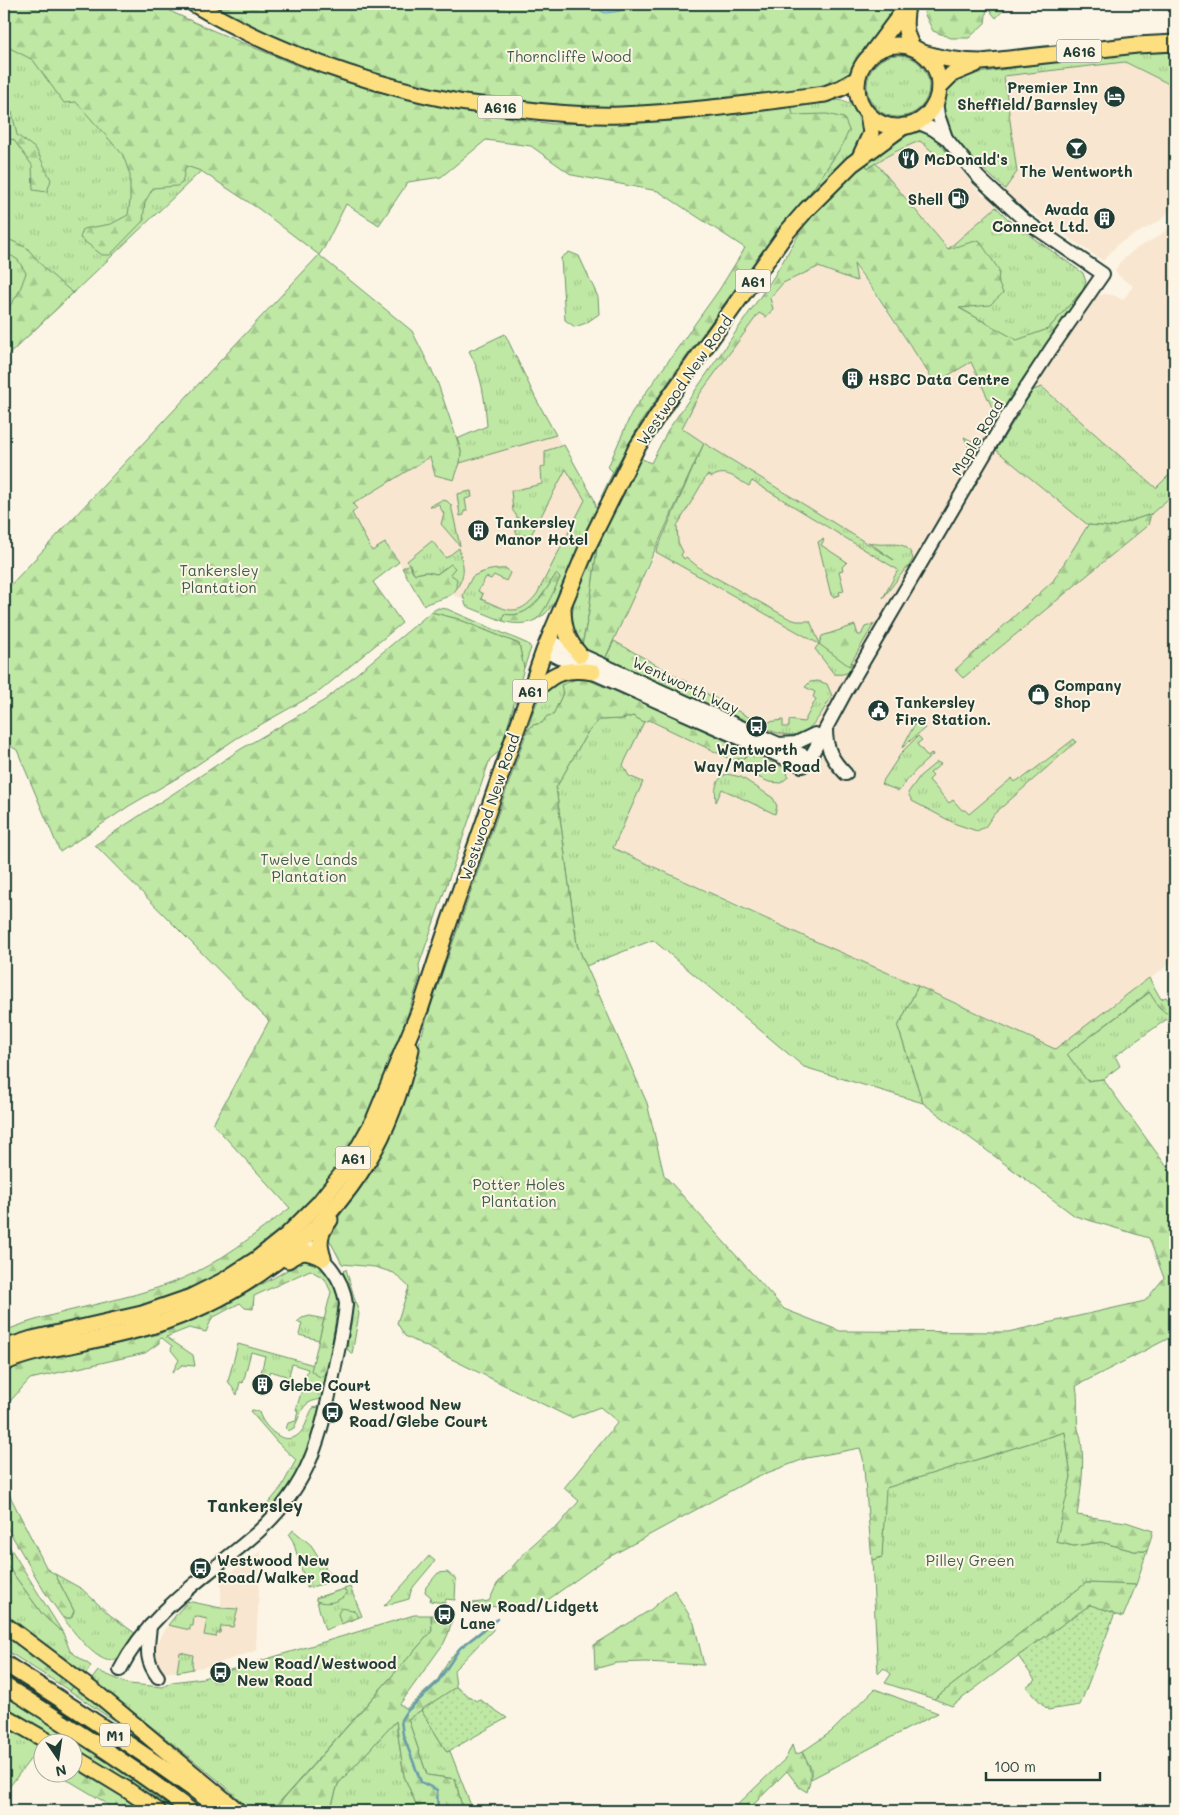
<svg xmlns="http://www.w3.org/2000/svg" width="1179" height="1815" font-family="Mali,sans-serif">
	<style>
		.built { fill: #f8e6d0 }
		.grass { fill: url(#grass-tufts); stroke: #6f926c }
		.forest { fill: url(#forest-firs); stroke: #6f926c }
		.garden { fill: url(#garden-dots); stroke: #6f926c }
		.water { fill: #99dafb; stroke: #689bab }
		.lines { fill: none; stroke-linecap: round; stroke-linejoin: round }
		.stream { stroke: #689bab; stroke-width: 2.5 }
		.secondary-casing { stroke: #1f3d34; stroke-width: 16 }
		.highway-casing { stroke: #1f3d34; stroke-width: 19 }
		.secondary { stroke: #fcf5e5; stroke-width: 12 }
		.highway { stroke: #fedf80; stroke-width: 15 }
		.labels { text-anchor: middle; dominant-baseline: central; stroke-width: 4; stroke-linejoin: round; paint-order: stroke }
		.shield { fill: #fcf5e5; stroke: #617469; stroke-width: 1 }
		.shield-label { font-size: 14px; font-weight: bold; fill: #1f3d34 }
		.park-label { font-size: 15px; fill: #3f5f4a; stroke: #fcf5e5 }
		.poi-label { font-size: 15px; font-weight: bold; fill: #1f3d34; stroke: #fcf5e5; text-anchor: start }
		.street-label { font-size: 15px; fill: #1f3d34; stroke: #fcf5e5 }
		.quarter-label { font-size: 18px; font-weight: bold; fill: #1f3d34; stroke: #fcf5e5 }
	</style>
	<defs>
		<pattern id="grass-tufts" width="24" height="20" patternUnits="userSpaceOnUse" patternTransform="scale(1.25)"><rect width="24" height="20" fill="#bfe8a4"/><path d="M3 7l-1-3M5 7V3M7 7l1-3M15 17l-1-3M17 17v-4M19 17l1-3" fill="none" stroke="#a4c88e"/></pattern>
		<pattern id="forest-firs" width="22" height="20" patternUnits="userSpaceOnUse" patternTransform="scale(1.25)"><rect width="22" height="20" fill="#bfe8a4"/><path d="M5 1l3.5 6h-7zM16 11l3.5 6h-7z" fill="#a4c88e"/></pattern>
		<pattern id="garden-dots" width="8" height="8" patternUnits="userSpaceOnUse" patternTransform="scale(1.25)"><rect width="8" height="8" fill="#bfe8a4"/><path d="M2 2h.1M6 6h.1" fill="none" stroke="#a4c88e" stroke-width="1.8" stroke-linecap="round"/></pattern>
	</defs>
	<rect width="100%" height="100%" fill="#fcf5e5"/>
	<filter id="ink" filterUnits="userSpaceOnUse"><feTurbulence type="fractalNoise" baseFrequency=".02" numOctaves="2"/><feDisplacementMap in="SourceGraphic" scale="10" xChannelSelector="R" yChannelSelector="G"/><feConvolveMatrix kernelMatrix="1 2 1 2 8 2 1 2 1" color-interpolation-filters="sRGB"/></filter>
	<g filter="url(#ink)">
		<g class="built">
			<polygon points="1125,62 1175,87 1175,205 1161,220 1118,244 1103,261 1015,201 996,207 948,249 876,163 865,164 925,134 950,157 983,196 1005,189 1017,172 1004,76"/>
			<polygon points="1175,223 1175,960 1056,1049 968,1008 808,938 744,907 561,824 599,698 606,644 651,563 704,443 682,428 699,395 741,337 783,283 818,267 857,281 853,263 936,383 971,362 998,420 1089,296 1094,301 1097,296 1104,294 1113,295 1123,300 1133,286 1120,277 1115,271 1120,262 1134,250 1159,236"/>
			<polygon points="556,435 597,506 544,593 514,616 450,594 434,598 424,605 399,562 386,544 372,552 352,513 357,509 353,504 418,463 430,457 454,480 460,463"/>
			<polygon points="261,1551 256,1647 258,1650 210,1666 165,1673 158,1670 153,1665 153,1650 168,1625 184,1605 189,1601 221,1608 221,1579"/>
		</g>
		<g class="grass">
			<polygon points="4,4 201,171 4,359"/>
			<polygon points="1175,50 1175,87 1125,62 1004,76 1017,172 1005,189 968,155 947,129 943,100 950,84 978,73 1078,59"/>
			<circle cx="898" cy="86" r="31"/>
			<path d="M839 100C852 103 866 113 865 128 862 155 816 184 801 206 734 303 669 401 603 498L601 497 613 472 641 422 760 254 815 186 843 144 792 115 791 105Z"/>
			<path d="M919 132C933 133 947 150 952 162L940 158 920 141C901 148 884 157 868 168L865 164 911 133Z"/>
			<polygon points="996,207 1012,223 1083,273 1086,282 1083,290 1048,329 1017,341 958,307 998,282 999,270 948,249"/>
			<polygon points="569,252 579,256 598,297 599,314 586,323 575,327 565,320 561,258"/>
			<path d="M505 334 536 399 556 435 460 463 461 451 457 439 487 426C485 400 482 374 469 351Z"/>
			<polygon points="1042,387 1156,488 1175,469 1175,493 1151,514 1113,527 1088,525 996,450 1033,390"/>
			<polygon points="964,437 974,442 977,438 983,441 973,457"/>
			<path d="M704 443 894 560 868 542C885 549 907 535 913 559L908 568H906L883 598 898 570 752 481 749 486C736 479 726 468 712 477L707 475 677 526 678 542 683 552 681 555 684 559 686 557 702 570 790 619 797 621H810L820 644 850 666 852 662 853 667C849 674 842 675 834 674L815 649 819 644 656 552Z"/>
			<path d="M564 445 594 499 597 511 554 603 545 614 535 620 540 614 560 578 556 574C544 593 530 620 504 614L503 621 466 606 463 595 472 577C482 571 496 568 507 569L510 573 506 581 494 575 491 579 486 577 478 591 483 594 481 599C507 610 517 619 537 594L585 500 566 469 531 535H519L516 533V528L519 522 516 515 513 511 511 491 542 484 541 468 545 466V451Z"/>
			<polygon points="471,491 472,497 465,499 467,511 464,511 464,515 460,516 457,494"/>
			<polygon points="442,500 447,501 451,505 460,546 441,524 444,514 438,504 433,507 430,506"/>
			<polygon points="823,539 824,540 821,545 847,562 842,567 843,570 839,571 844,591 839,592 840,595 833,597 831,595 818,542"/>
			<path d="M432 541 446 558 459 548C463 566 467 571 457 588L446 567 437 574 426 572 415 574C411 570 411 565 407 561Z"/>
			<path d="M597 548 589 612 582 645C571 634 570 620 574 605L571 604Z"/>
			<polygon points="438,608 447,609 528,644 531,648 524,668 519,644 458,619 431,612"/>
			<polygon points="614,641 759,723 753,728 604,661"/>
			<path d="M581 677 563 693 553 716 542 723 533 725 527 731C533 713 538 690 557 680 563 677 574 677 581 677Z"/>
			<path d="M818 681 827 684 832 696C811 731 802 746 760 726L761 723 783 720V727H789V720L804 722 816 699 813 697 815 692 805 687 810 682Z"/>
			<polygon points="633,716 644,722 623,765 629,776 643,782 613,848 808,938 918,986 898,1027 923,1103 804,1067 653,940 586,966 577,945 556,788 587,733 599,720 622,719"/>
			<polygon points="917,720 925,728 902,748"/>
			<path d="M918 736 922 740 917 744 928 757 932 753 933 755C919 766 909 777 899 791L881 784 902 752Z"/>
			<polygon points="1074,739 1076,742 994,814 985,827 977,831 956,824 912,801 908,793 920,776 937,762 941,764 930,773 933,776 929,780 949,803 953,800 962,810 965,810 969,814 1012,778 1015,782 1021,778 1022,779"/>
			<polygon points="750,752 785,768 787,770 788,777 781,783 769,782 758,777 732,760 744,758"/>
			<path d="M727 774 741 777 773 798 777 806 775 814 722 789 716 802C715 790 714 780 727 774Z"/>
			<polygon points="1150,992 1159,1007 1171,1011 1173,1006 1174,1010 1174,1014 1115,1056 1120,1066 1103,1079 1087,1081 1067,1054"/>
			<path d="M346 1269 359 1314 352 1354 347 1349 348 1341 346 1340C352 1313 353 1299 342 1273Z"/>
			<polygon points="310,1316 324,1319 319,1340 299,1335 302,1323 297,1322 302,1318"/>
			<path d="M238 1344 314 1365 320 1377 327 1373 322 1399C301 1402 303 1410 294 1428L288 1431 286 1429 288 1423 296 1421 298 1410H296L308 1369 292 1364 289 1375 291 1376 289 1384 285 1379 286 1376 270 1371 268 1375 261 1373 265 1356 251 1352 243 1383 240 1382 237 1395 228 1381Z"/>
			<path d="M318 1407 320 1408 309 1451 286 1494 263 1519 261 1518 265 1514 262 1511 281 1488 296 1460 277 1442 250 1411 252 1410 259 1412C263 1427 286 1450 301 1432 307 1425 308 1415 313 1408Z"/>
			<polygon points="1065,1432 1071,1477 1057,1542 1074,1546 1101,1542 1134,1551 1147,1551 1136,1585 1086,1583 934,1699 885,1683 891,1674 884,1668 878,1674 872,1560 882,1557 885,1488"/>
			<polygon points="293,1530 311,1545 334,1581 307,1588 293,1541 289,1535"/>
			<polygon points="429,1556 435,1561 414,1586 411,1591 409,1599 384,1606"/>
			<polygon points="4,1561 43,1615 63,1633 70,1651 91,1666 86,1674 4,1614"/>
			<polygon points="447,1572 456,1579 455,1600 446,1599 445,1603 430,1601 431,1597 425,1592 426,1587 438,1573"/>
			<path d="M55 1574 82 1589 110 1615 136 1634C130 1642 124 1654 116 1659 100 1669 72 1629 63 1618H71L74 1611Z"/>
			<polygon points="350,1587 362,1616 325,1630 316,1598"/>
			<polygon points="187,1601 221,1608 238,1609 233,1627 221,1626 220,1633 217,1633 216,1637 204,1635 207,1619 194,1616 193,1626 190,1626 190,1630 168,1625 184,1605 187,1603"/>
			<polygon points="414,1615 431,1615 432,1631 276,1806 289,1811 251,1811 224,1785 92,1679 98,1671 129,1684 163,1687 172,1682 203,1678"/>
			<polygon points="4,1629 134,1730 132,1733 70,1691 74,1685 4,1635"/>
			<polygon points="180,1652 193,1655 192,1663 193,1669 177,1672"/>
			<polygon points="875,1689 938,1713 811,1779 811,1768 802,1752 831,1732"/>
			<polygon points="4,1695 104,1760 176,1811 168,1811 73,1749 72,1742 62,1742 4,1709"/>
			<polygon points="421,1710 447,1752 450,1751 473,1811 463,1811 455,1779 427,1775 408,1719"/>
			<polygon points="396,1721 404,1776 419,1811 330,1811 338,1784"/>
			<polygon points="4,1724 41,1745 4,1794"/>
		</g>
		<g class="forest">
			<polygon points="4,4 159,4 174,13 207,28 303,68 380,92 450,109 553,124 678,121 791,105 793,115 827,114 844,118 849,130 843,144 815,186 760,254 673,375 641,422 613,472 608,467 632,412 719,290 745,248 658,191 572,175 531,146 486,140 441,177 408,182 379,225 346,204 324,248 319,255 412,331 437,381 461,451 460,463 454,480 435,475 430,457 353,504 357,509 352,513 372,551 385,543 399,562 373,582 402,623 320,691 237,738 179,777 129,806 60,852 17,750 4,742 4,592 319,255 259,209 201,171 186,166 182,183 177,186 153,188 145,202 143,221 110,255 102,255 80,238 83,229 111,224 128,215 130,201 130,175 123,155 76,102 64,103 33,60 4,45"/>
			<polygon points="206,4 897,4 887,23 855,63 849,74 840,83 741,99 663,106 578,109 520,104 442,92 384,78 319,58 243,24"/>
			<polygon points="927,4 1009,4 996,18 987,7 985,23 969,38 951,38 933,31 924,13"/>
			<polygon points="4,108 12,112 17,135 36,149 51,180 47,192 33,190 32,165 13,139 4,143"/>
			<polygon points="876,163 948,249 979,240 999,270 998,282 1003,293 990,305 959,308 1017,340 1048,329 1083,290 998,420 971,362 935,383 877,295 854,264 857,281 818,267 783,283 770,298 773,309 766,317 759,313 699,395 682,428 704,443 604,661 580,655 589,612 597,548 640,458 651,463 668,430 773,278 810,215 865,164 868,168"/>
			<polygon points="4,237 27,248 47,271 73,293 4,359 4,315 19,292 26,273 18,260 4,251"/>
			<polygon points="1151,514 1148,525 963,678 955,670 1053,581 1088,525 1113,527"/>
			<path d="M410 564 411 570 415 574 426 572 437 574 451 564 455 568 450 574 457 579 456 584 457 588C451 599 436 599 424 605L402 568Z"/>
			<path d="M556 574 560 578C555 588 544 615 535 620 526 625 511 624 503 621L504 614C530 620 544 593 556 574Z"/>
			<path d="M431 612 458 619 519 644 524 668 501 750 490 759 419 965 420 977 380 1099 334 1180 297 1216 230 1269 175 1297 129 1309 115 1315 4 1340V1331C60 1308 122 1303 179 1280 220 1263 255 1234 290 1208L213 1124 269 1021 95 845 241 749 325 700Z"/>
			<polygon points="874,624 849,666 819,644 822,636 855,625 858,635 861,635 865,627"/>
			<path d="M581 677 655 708 750 752 744 758 732 760 649 720 644 722 633 716 622 719 599 720 587 733 556 788 577 945 647 1103 664 1175 784 1309 840 1331 1008 1332 1145 1301 1164 1278 1149 1238 1075 1216 923 1103 898 1027 918 986 1055 1049 1149 978 1161 999 1166 997 1173 1006 1171 1011 1166 1013 1159 1007 1149 992 1067 1054 1087 1081 1103 1079 1175 1178V1335L1076 1386C1079 1400 1076 1414 1078 1429 1079 1433 1081 1436 1081 1440 1085 1465 1081 1491 1077 1515L1126 1522 1153 1531 1147 1551H1134L1101 1542 1074 1546 1056 1542 1071 1477 1065 1432 886 1488 882 1557 872 1560 863 1458 860 1448 807 1458 756 1477 607 1558 542 1604 528 1609 516 1610 490 1606 465 1604 489 1601 497 1584 528 1549 545 1534 559 1525 579 1501 564 1488 618 1422 600 1407 571 1418 405 1336 397 1323 409 1287 394 1273 375 1267 342 1264 327 1235 372 1167 405 1090 430 1008 527 731 533 725 542 723 547 716 553 715 563 693 561 685Z"/>
			<path d="M308 1258 315 1260 333 1279 339 1300 327 1373 320 1377 311 1371 331 1292 325 1279 310 1270 254 1296 253 1309 245 1308 240 1303 212 1318 206 1332 189 1328 166 1337 193 1355 195 1366 182 1365 172 1373 179 1360 171 1350 172 1346 162 1338 159 1339V1343L145 1353 30 1379 4 1408V1372L31 1361 160 1334C178 1319 202 1314 223 1305 252 1291 280 1274 308 1258Z"/>
			<polygon points="4,1487 10,1496 47,1569 55,1574 74,1611 71,1618 63,1618 44,1591 4,1522"/>
			<polygon points="4,1538 63,1633 43,1615 4,1561"/>
			<polygon points="1086,1583 1136,1585 1123,1617 1090,1605 1018,1656 952,1706 934,1699"/>
			<path d="M344 1589 347 1594C338 1602 328 1605 316 1601V1598Z"/>
			<polygon points="674,1590 694,1623 704,1665 645,1662 616,1663 595,1669 594,1645 650,1610"/>
			<polygon points="341,1608 353,1610 359,1617 341,1624 338,1614"/>
			<polygon points="431,1615 453,1617 448,1634 444,1643 400,1704 406,1709 437,1681 448,1661 459,1648 493,1621 493,1630 454,1670 456,1687 408,1719 427,1775 455,1779 463,1811 419,1811 404,1776 396,1721 338,1784 330,1811 289,1811 276,1807 432,1631"/>
			<polygon points="4,1635 74,1685 70,1691 4,1649"/>
			<path d="M792 1745 795 1755 802 1752C811 1769 813 1773 807 1792L799 1787 787 1771 747 1811H731L786 1758Z"/>
			<polygon points="73,1765 146,1811 115,1811 103,1801 56,1773 72,1772"/>
		</g>
		<g class="garden">
			<polygon points="1090,1605 1115,1613 1080,1705 1048,1710 1026,1687 1035,1680 1018,1656"/>
			<polygon points="456,1687 476,1701 479,1699 507,1718 447,1752 421,1710"/>
		</g>
		<path class="water" d="M592 4H630C624 12 615 12 604 13Z"/>
		<g class="lines">
			<polyline class="stream" points="438,1811 437,1790 421,1782 403,1735 401,1720 406,1712 437,1683 460,1648 498,1619"/>
			<defs>
				<g id="secondary">
					<polyline points="936,101 938,115 946,138"/>
					<polyline points="548,640 810,758"/>
					<polyline points="544,651 802,766"/>
					<path d="M826 730C826 749 833 761 846 774"/>
					<polyline points="779,744 796,743 815,734"/>
					<polyline points="802,766 810,758 846,691 1006,418 1051,349 1103,274 1024,220 979,178 946,138 933,129 917,122"/>
					<path d="M150 1626C148 1648 144 1659 158 1677"/>
					<path d="M120 1670C150 1610 209 1575 258 1532 310 1485 321 1437 334 1371 338 1349 344 1327 346 1304 343 1275 323 1258 302 1240"/>
				</g>
				<g id="highway">
					<path d="M194 4C275 52 366 84 459 102 476 105 494 106 512 108 548 113 585 116 621 115 690 112 757 103 825 94L841 88 857 79"/>
					<path d="M907 6C904 23 904 33 913 48"/>
					<circle cx="898" cy="86" r="41"/>
					<polyline points="872,53 907,6"/>
					<path d="M923 53C943 59 962 62 982 62L1137 45 1175 43"/>
					<polyline points="939,87 952,74 976,64"/>
					<polyline points="860,157 871,133 868,114"/>
					<path d="M563 607C563 627 567 640 580 655"/>
					<path d="M530 695C552 674 562 667 593 672"/>
					<path d="M323 1258C318 1242 319 1233 330 1220"/>
					<path d="M288 1260C303 1249 306 1251 323 1258"/>
					<polyline points="4,1348 32,1339 142,1314 191,1297 223,1281 257,1259 287,1235 319,1203 348,1166 374,1120 421,1007 444,937 544,651 587,548 636,449 669,398 787,232 807,209 852,164 904,126"/>
					<path d="M4 1363C23 1354 45 1350 66 1346 94 1340 123 1334 151 1326 240 1299 321 1239 369 1159 390 1125 402 1087 411 1049"/>
					<polyline points="4,1624 100,1696 238,1811"/>
					<path d="M4 1663C78 1710 152 1758 222 1810"/>
					<path d="M4 1685C67 1725 131 1765 191 1811"/>
					<polyline points="4,1716 49,1742"/>
					<polyline points="72,1756 126,1789 158,1811"/>
				</g>
			</defs>
			<use href="#secondary" class="secondary-casing"/>
			<use href="#highway" class="highway-casing"/>
			<use href="#secondary" class="secondary"/>
			<use href="#highway" class="highway"/>
		</g>
	</g>
	<defs>
		<symbol id="hotel-disc" viewBox="-11 -11 22 22"><circle r="9.5" fill="#1f3d34" stroke="#fcf5e5"/><path d="M-6-4.5h1.5V1H6V5H4.5V3h-9V5H-6ZM-4 0a1.8 1.8 0 1 1 3.6 0ZM.5 0V-2.5h3Q6-2.5 6 0Z" fill="#fff"/></symbol>
		<symbol id="bar-disc" viewBox="-11 -11 22 22"><circle r="9.5" fill="#1f3d34" stroke="#fcf5e5"/><path d="M-6-5H6L.8 .8V4.5H3.5V6h-7V4.5H-.8V.8Z" fill="#fff"/></symbol>
		<symbol id="restaurant-disc" viewBox="-11 -11 22 22"><circle r="9.5" fill="#1f3d34" stroke="#fcf5e5"/><path d="M-5-6h1v4h1v-4h1v4h1v-4h1v5L-1.5 .5V6h-2V.5L-5-1ZM5-6V6H3V1.5H1.5Q1.5-4 5-6Z" fill="#fff"/></symbol>
		<symbol id="fuel-disc" viewBox="-11 -11 22 22"><circle r="9.5" fill="#1f3d34" stroke="#fcf5e5"/><path d="M-5.5-6h7V0h2V4h1.3V-2.5L3-4.5l.8-.8L6-3V5H2.5V1h-1V6h-7ZM-4.2-4.7v3.2H.2V-4.7Z" fill="#fff"/></symbol>
		<symbol id="building-disc" viewBox="-11 -11 22 22"><circle r="9.5" fill="#1f3d34" stroke="#fcf5e5"/><path d="M-4-6H4V6H1V3H-1V6H-4ZM-2.5-4.3h1.7v1.8h-1.7ZM.8-4.3h1.7v1.8H.8ZM-2.5-1h1.7V.8h-1.7ZM.8-1h1.7V.8H.8Z" fill="#fff"/></symbol>
		<symbol id="shop-disc" viewBox="-11 -11 22 22"><circle r="9.5" fill="#1f3d34" stroke="#fcf5e5"/><path d="M-5-2.5h2.3a2.7 3.5 0 0 1 5.4 0H5L5.5 6h-11ZM-1.5-2.5h3a1.5 2.3 0 0 0-3 0Z" fill="#fff"/></symbol>
		<symbol id="civic-disc" viewBox="-11 -11 22 22"><circle r="9.5" fill="#1f3d34" stroke="#fcf5e5"/><path d="M-.6-6.5H3V-4.5H.6V-3L4-1V1h2V6H-6V1h2V-1L-.6-3ZM-1.2 2.5V6h2.4V2.5Z" fill="#fff"/></symbol>
		<symbol id="bus-disc" viewBox="-11 -11 22 22"><circle r="9.5" fill="#1f3d34" stroke="#fcf5e5"/><path d="M-5-6H5V4H4V6H2V4H-2V6H-4V4H-5ZM-3.5-4V0h7V-4ZM-3.5 1.2v1.5H-2V1.2ZM2 1.2v1.5H3.5V1.2Z" fill="#fff"/></symbol>
	</defs>
	<g fill-rule="evenodd">
		<use href="#hotel-disc" x="1102" y="84" width="25" height="25"/>
		<use href="#bar-disc" x="1064" y="136" width="25" height="25"/>
		<use href="#restaurant-disc" x="896" y="146" width="25" height="25"/>
		<use href="#fuel-disc" x="946" y="186" width="25" height="25"/>
		<use href="#building-disc" x="1092" y="206" width="25" height="25"/>
		<use href="#building-disc" x="840" y="366" width="25" height="25"/>
		<use href="#building-disc" x="466" y="518" width="25" height="25"/>
		<use href="#shop-disc" x="1026" y="682" width="25" height="25"/>
		<use href="#civic-disc" x="866" y="698" width="25" height="25"/>
		<use href="#bus-disc" x="744" y="714" width="25" height="25"/>
		<use href="#building-disc" x="250" y="1372" width="25" height="25"/>
		<use href="#bus-disc" x="320" y="1400" width="25" height="25"/>
		<use href="#bus-disc" x="188" y="1556" width="25" height="25"/>
		<use href="#bus-disc" x="432" y="1602" width="25" height="25"/>
		<use href="#bus-disc" x="208" y="1660" width="25" height="25"/>
	</g>
	<g class="labels">
		<g class="shield">
			<rect x="1056.5" y="39.5" width="45" height="23" rx="4"/>
			<rect x="477.5" y="95.5" width="45" height="23" rx="4"/>
			<rect x="735.5" y="269.5" width="35" height="23" rx="4"/>
			<rect x="512.5" y="679.5" width="35" height="23" rx="4"/>
			<rect x="335.5" y="1146.5" width="35" height="23" rx="4"/>
			<rect x="100" y="1723.5" width="30" height="23" rx="4"/>
		</g>
		<g class="shield-label">
			<text x="1079" y="51">A616</text>
			<text x="500" y="107">A616</text>
			<text x="753" y="281">A61</text>
			<text x="530" y="691">A61</text>
			<text x="353" y="1158">A61</text>
			<text x="115" y="1735">M1</text>
		</g>
		<g class="park-label">
			<text x="569" y="56">Thorncliffe Wood</text>
			<text x="219" y="570">Tankersley<tspan x="219" dy="17">Plantation</tspan></text>
			<text x="309" y="859">Twelve Lands<tspan x="309" dy="17">Plantation</tspan></text>
			<text x="519" y="1184">Potter Holes<tspan x="519" dy="17">Plantation</tspan></text>
			<text x="970" y="1560">Pilley Green</text>
		</g>
		<g class="poi-label">
			<text x="1098" y="87" text-anchor="end">Premier Inn<tspan x="1098" dy="17">Sheffield/Barnsley</tspan></text>
			<text x="924" y="159">McDonald's</text>
			<text x="1076" y="171" text-anchor="middle">The Wentworth</text>
			<text x="943" y="199" text-anchor="end">Shell</text>
			<text x="1089" y="209" text-anchor="end">Avada<tspan x="1089" dy="17">Connect Ltd.</tspan></text>
			<text x="868" y="379">HSBC Data Centre</text>
			<text x="495" y="522">Tankersley<tspan x="495" dy="17">Manor Hotel</tspan></text>
			<text x="1054" y="685">Company<tspan x="1054" dy="17">Shop</tspan></text>
			<text x="895" y="702">Tankersley<tspan x="895" dy="17">Fire Station.</tspan></text>
			<text x="757" y="749" text-anchor="middle">Wentworth<tspan x="757" dy="17">Way/Maple Road</tspan></text>
			<text x="279" y="1385">Glebe Court</text>
			<text x="349" y="1404">Westwood New<tspan x="349" dy="17">Road/Glebe Court</tspan></text>
			<text x="217" y="1560">Westwood New<tspan x="217" dy="17">Road/Walker Road</tspan></text>
			<text x="460" y="1606">New Road/Lidgett<tspan x="460" dy="17">Lane</tspan></text>
			<text x="237" y="1663">New Road/Westwood<tspan x="237" dy="17">New Road</tspan></text>
		</g>
		<g class="street-label">
			<text transform="translate(684 380) rotate(-55)">Westwood New Road</text>
			<text transform="translate(977 437) rotate(-59)">Maple Road</text>
			<text transform="translate(686 685) rotate(25)">Wentworth Way</text>
			<text transform="translate(489 807) rotate(-71)">Westwood New Road</text>
		</g>
		<g class="quarter-label">
			<text x="255" y="1505">Tankersley</text>
		</g>
	</g>
	<rect width="1179" height="1815" fill="none" stroke="#fcf5e5" stroke-width="20"/>
	<rect x="10" y="10" width="1159" height="1795" fill="none" stroke="#1f3d34" stroke-width="2" filter="url(#ink)"/>
	<g transform="translate(58 1758) rotate(167)"><circle r="24" fill="#fcf5e5" stroke="#a4ab9e"/>
	<path d="M0-4L9 19L0 12L-9 19Z" fill="#1f3d34"/>
	<text y="-8" font-size="14" font-weight="bold" text-anchor="middle" fill="#1f3d34">N</text>
	</g>
	<path d="M986 1772v8h114v-8" fill="none" stroke="#1f3d34" stroke-width="2.5"/>
	<text x="994" y="1772" font-size="15" fill="#1f3d34" stroke="#fcf5e5" stroke-width="4" paint-order="stroke">100 m</text>
</svg>
